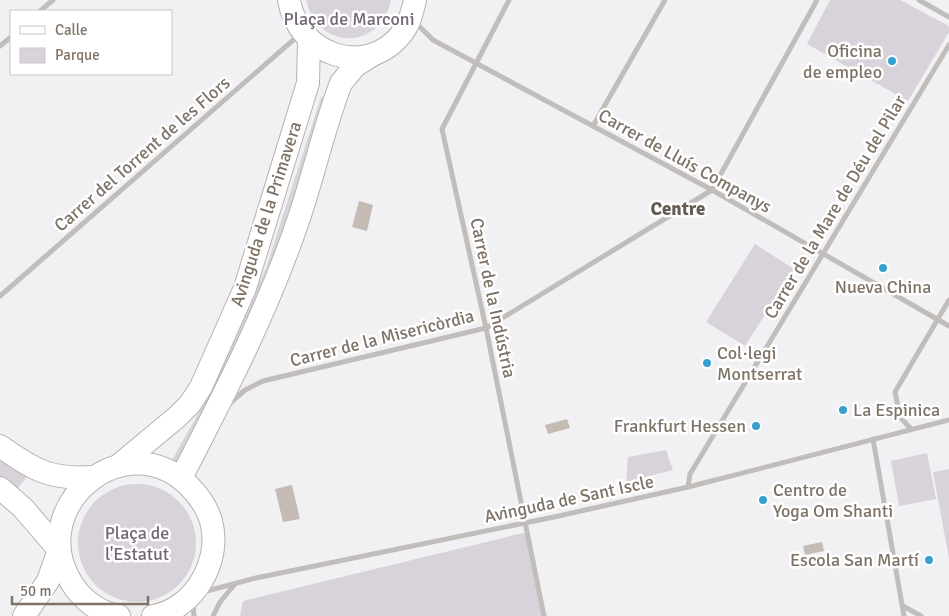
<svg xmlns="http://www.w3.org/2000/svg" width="949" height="616" font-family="Signika,sans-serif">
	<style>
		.green { fill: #d8d3db }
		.water { fill: #c4bbb5 }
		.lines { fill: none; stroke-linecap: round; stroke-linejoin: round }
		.secondary-casing { stroke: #b6b1ac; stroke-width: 24 }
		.street { stroke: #c1bdba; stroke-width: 5 }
		.secondary { stroke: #fff; stroke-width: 22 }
		.poi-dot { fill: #36a1cf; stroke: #fff; stroke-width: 2 }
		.labels { text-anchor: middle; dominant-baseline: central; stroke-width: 5; stroke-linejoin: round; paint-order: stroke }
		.park-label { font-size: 18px; fill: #746577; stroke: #fff }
		.poi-label { font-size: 18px; fill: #7f7367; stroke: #fff; text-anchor: end }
		.street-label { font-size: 18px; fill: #7f7367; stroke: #fff }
		.neighbourhood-label { font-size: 19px; font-weight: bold; fill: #655d54; stroke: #fff }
	</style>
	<rect width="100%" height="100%" fill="#f1f1f4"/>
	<g class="green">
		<path d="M306 0H391C380 51 318 51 306 0Z"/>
		<polygon points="830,0 900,0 949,26 949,32 908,101 807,44"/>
		<polygon points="321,97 326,97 316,137 260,302 179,462 172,460 199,412 266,268"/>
		<polygon points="755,244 794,269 745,346 706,322"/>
		<polygon points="666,450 673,470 626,482 628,457"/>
		<polygon points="927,453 936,499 899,506 891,461"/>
		<polygon points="0,456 29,474 17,489 0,477"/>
		<polygon points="949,469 949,559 933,472"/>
		<circle cx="137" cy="543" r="59"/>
		<polygon points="527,532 544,616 240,616 243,601"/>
	</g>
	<g class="water">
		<polygon points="359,201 373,205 367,231 352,227"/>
		<polygon points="567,419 570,428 548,434 545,425"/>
		<polygon points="292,485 300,519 283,522 275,489"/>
		<polygon points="822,542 824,551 805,555 803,546"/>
	</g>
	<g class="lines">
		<defs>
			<g id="secondary">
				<path d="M289 0C298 55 367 80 403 32 410 23 412 12 415 0"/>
				<path d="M0 446C34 470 50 480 93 477"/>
				<polyline points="118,466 177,417 190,404 201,387 245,288 308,83 309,40"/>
				<path d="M181 478C225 393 268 310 299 218 314 174 324 127 341 83L355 66 374 54"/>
				<polyline points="0,488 23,508 59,550"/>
				<polyline points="24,616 48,581 59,550"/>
				<path d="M119 616C99 613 81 599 71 582 25 505 126 423 189 486 199 496 207 507 211 521 222 560 195 609 153 616"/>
			</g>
		</defs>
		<use href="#secondary" class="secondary-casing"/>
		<g class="street">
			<polyline points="509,0 442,129 486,328 544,616"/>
			<polyline points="919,0 949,17"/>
			<polyline points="40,11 53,0"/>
			<polyline points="416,23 433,40 712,190 949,326"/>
			<polyline points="0,46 11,37"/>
			<polyline points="593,126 665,0"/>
			<polyline points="0,296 299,35"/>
			<polyline points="229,404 245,390 263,381 486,328 712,190 817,0"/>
			<polyline points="910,428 900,417 895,392 949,300"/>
			<polyline points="873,439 904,616"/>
			<polyline points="688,487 690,474 949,45"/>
			<polyline points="203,592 256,578 554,517 688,487 949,420"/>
			<polyline points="193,602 194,616"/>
			<polyline points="903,606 921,616"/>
			<polyline points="213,616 220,602 235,584"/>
		</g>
		<use href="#secondary" class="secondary"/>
	</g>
	<g class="poi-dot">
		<circle cx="892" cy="61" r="5"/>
		<circle cx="883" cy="268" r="5"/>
		<circle cx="707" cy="363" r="5"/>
		<circle cx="843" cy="410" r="5"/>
		<circle cx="756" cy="426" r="5"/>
		<circle cx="763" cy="500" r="5"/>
		<circle cx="929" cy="560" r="5"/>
	</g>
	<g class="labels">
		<g class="park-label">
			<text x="349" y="19">Plaça de Marconi</text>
			<text x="137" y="533">Plaça de<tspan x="137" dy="21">l'Estatut</tspan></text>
		</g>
		<g class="poi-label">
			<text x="882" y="51">Oficina<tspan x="882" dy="21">de empleo</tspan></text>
			<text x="883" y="287" text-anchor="middle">Nueva China</text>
			<text x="717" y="353" text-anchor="start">Col·legi<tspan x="717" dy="21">Montserrat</tspan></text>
			<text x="853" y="410" text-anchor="start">La Espinica</text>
			<text x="746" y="426">Frankfurt Hessen</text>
			<text x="773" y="490" text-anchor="start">Centro de<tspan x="773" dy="21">Yoga Om Shanti</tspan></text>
			<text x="919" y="560">Escola San Martí</text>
		</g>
		<g class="street-label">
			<text transform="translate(142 154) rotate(-41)">Carrer del Torrent de les Flors</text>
			<text transform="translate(685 161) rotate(29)">Carrer de Lluís Companys</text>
			<text transform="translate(835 207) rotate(-59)">Carrer de la Mare de Déu del Pilar</text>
			<text transform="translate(266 214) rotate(-72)">Avinguda de la Primavera</text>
			<text transform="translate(493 298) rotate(78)">Carrer de la Indústria</text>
			<text transform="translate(382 338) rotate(-14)">Carrer de la Misericòrdia</text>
			<text transform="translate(569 499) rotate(-12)">Avinguda de Sant Iscle</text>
		</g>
		<g class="neighbourhood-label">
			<text x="678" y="209">Centre</text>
		</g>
	</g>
	<rect x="10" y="10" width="162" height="65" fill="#ffffff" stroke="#ccc7c2"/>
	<rect x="20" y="26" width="25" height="8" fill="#ffffff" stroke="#ccc7c2"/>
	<text x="55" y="35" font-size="15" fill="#7f7367">Calle</text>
	<rect x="20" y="48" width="25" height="15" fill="#d8d3db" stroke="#ccc7c2"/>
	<text x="55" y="60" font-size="15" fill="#7f7367">Parque</text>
	<path d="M12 596v8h136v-8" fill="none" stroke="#7f7367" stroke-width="2.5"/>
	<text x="20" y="596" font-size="15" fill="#7f7367" stroke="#ffffff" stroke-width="4" paint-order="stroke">50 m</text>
</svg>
